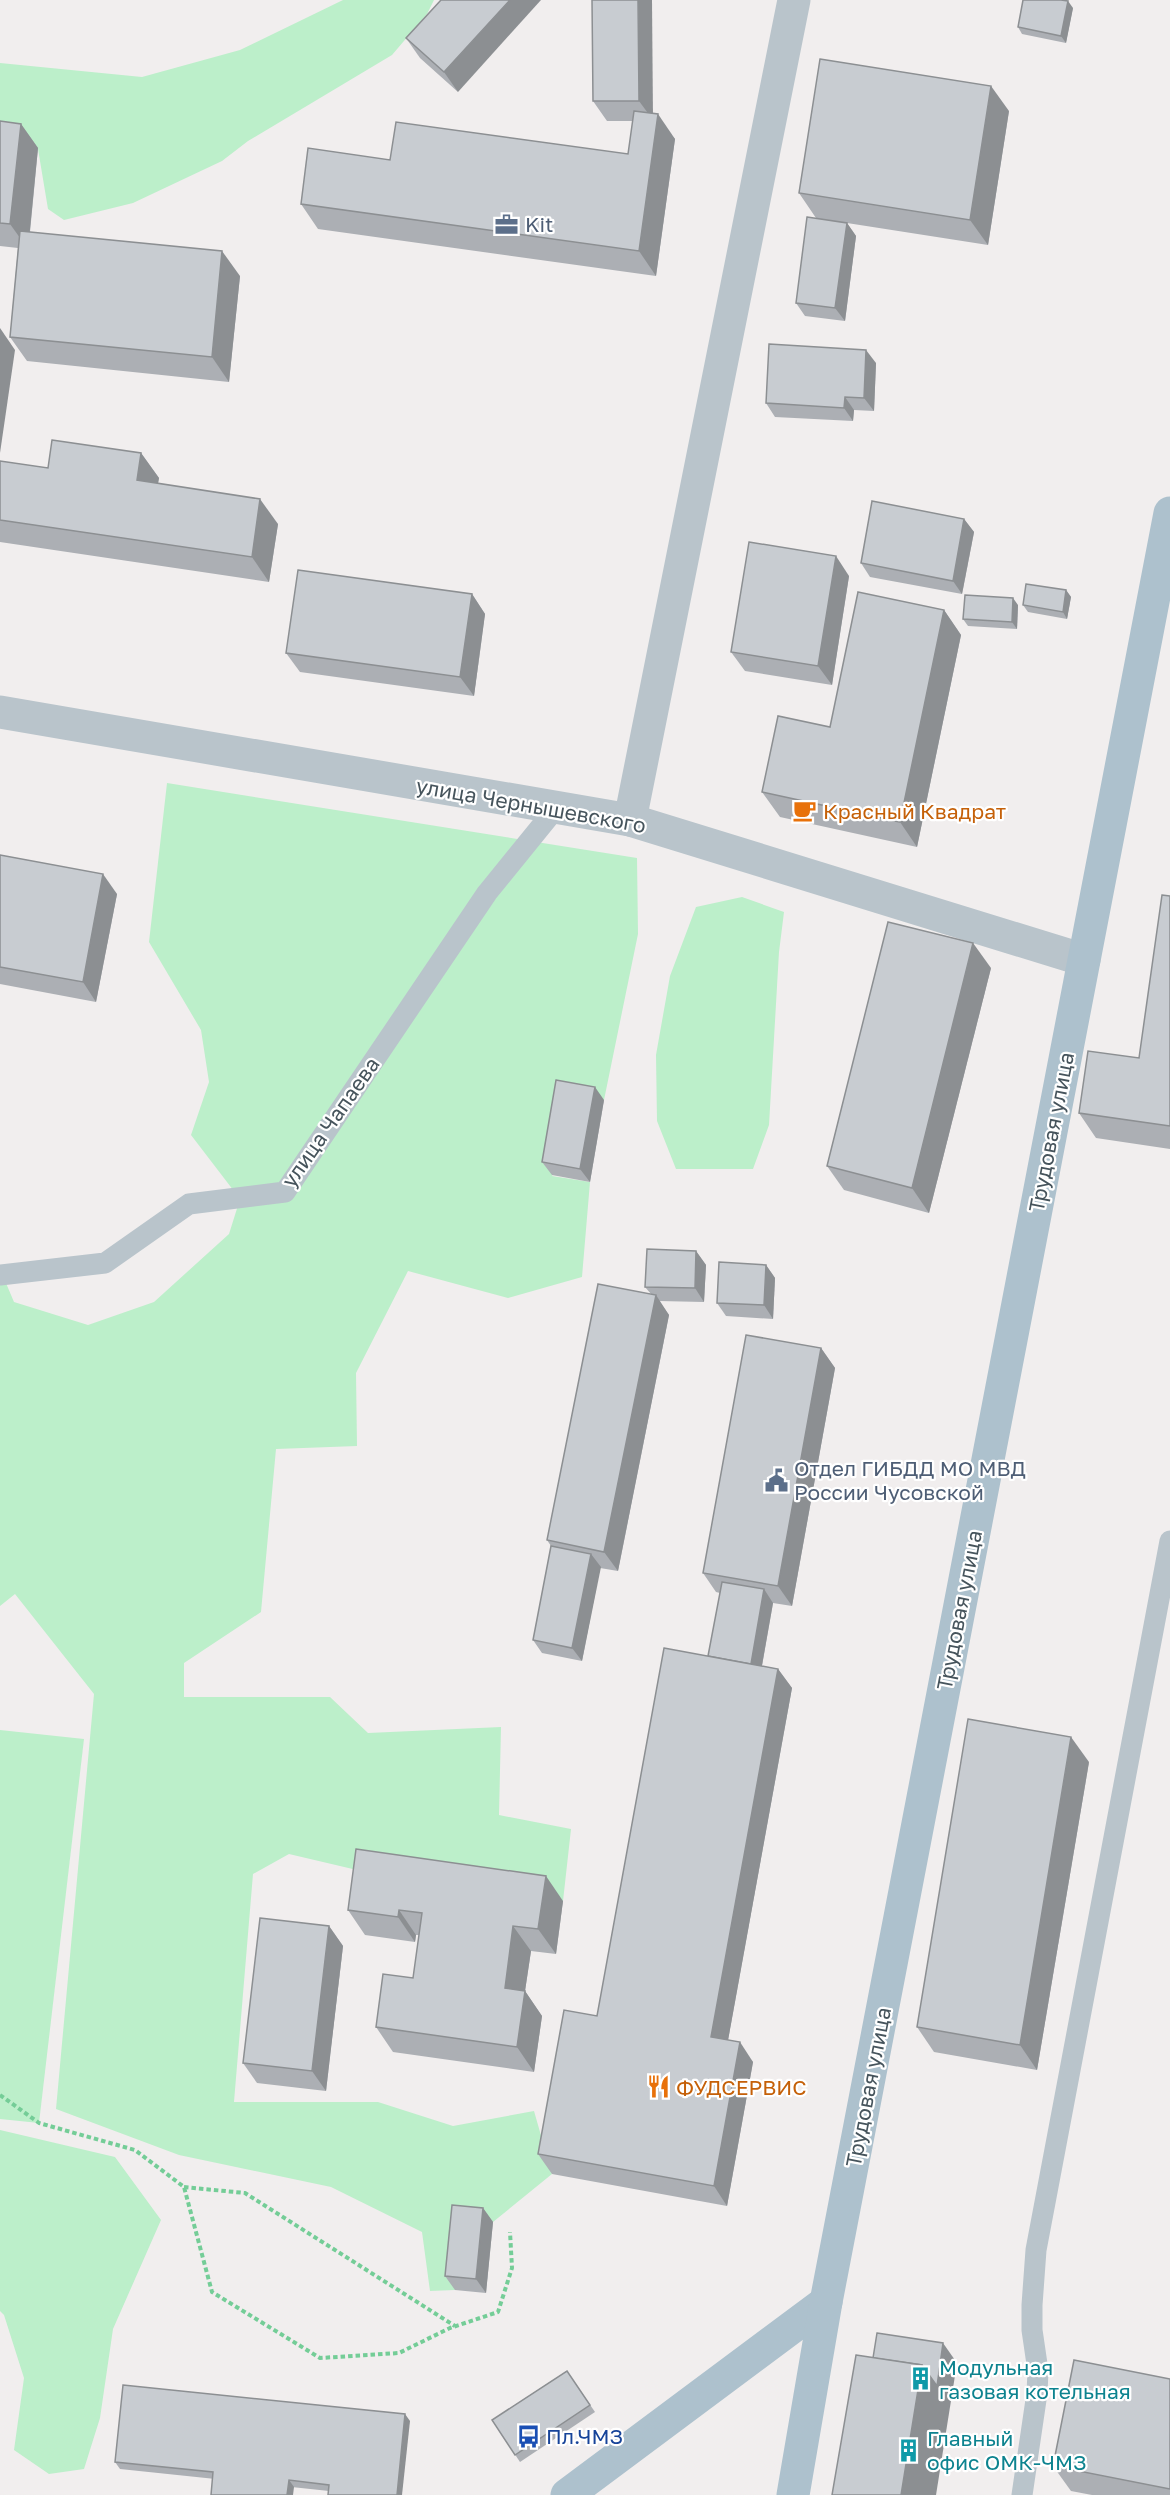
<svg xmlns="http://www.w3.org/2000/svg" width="1170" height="2495" font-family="'Golos Text',sans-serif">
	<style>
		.green { fill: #bcefca }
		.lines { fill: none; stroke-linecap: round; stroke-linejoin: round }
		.path { stroke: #74cd97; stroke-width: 4; stroke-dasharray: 4.5 3; stroke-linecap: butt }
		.lane { stroke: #b9c4cb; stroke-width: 21 }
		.street { stroke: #b9c4cb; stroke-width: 33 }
		.primary { stroke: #adc1cd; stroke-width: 33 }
		.wall { fill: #acafb4 }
		.shaded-wall { fill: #8c8f92 }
		.building { fill: #c8ccd1; stroke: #8c8f92; stroke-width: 1.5 }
		.labels { text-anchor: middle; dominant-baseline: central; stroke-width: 4.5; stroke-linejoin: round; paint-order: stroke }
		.service-label { font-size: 21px; fill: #4e5e75; stroke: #fff; text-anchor: start }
		.street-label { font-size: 21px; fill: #46545c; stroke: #fff }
		.food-label { font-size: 21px; fill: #c56008; stroke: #fff; text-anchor: start }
		.culture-label { font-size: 21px; fill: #0d838f; stroke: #fff; text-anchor: start }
		.transit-label { font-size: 21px; fill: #164399; stroke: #fff; text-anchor: start }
	</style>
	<rect width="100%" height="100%" fill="#f1eeee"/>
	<g class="green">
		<polygon points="343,0 434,0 427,14 392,55 248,141 222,161 133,203 64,220 48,209 38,149 0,144 0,63 142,77 240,50"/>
		<polygon points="167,783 637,858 638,934 604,1100 552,1176 590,1182 582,1277 508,1298 408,1271 356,1373 357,1446 276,1449 261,1612 184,1663 184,1697 330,1697 368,1733 501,1727 499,1815 571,1829 563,1901 374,1874 289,1854 253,1874 234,2102 378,2102 453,2126 534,2111 552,2174 493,2222 462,2219 455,2290 430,2291 422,2232 331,2187 179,2155 56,2109 94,1694 15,1594 0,1606 0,1269 14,1302 88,1325 154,1302 229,1234 240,1199 191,1135 209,1082 201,1030 149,942"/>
		<polygon points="742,897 784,912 779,952 769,1125 753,1169 676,1169 657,1121 656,1055 670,976 696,907"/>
		<polygon points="0,1730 84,1739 39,2123 0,2119"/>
		<polygon points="0,2130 115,2157 161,2220 113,2329 100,2418 84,2469 49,2474 14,2450 24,2378 4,2315 0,2311"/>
	</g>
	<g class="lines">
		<g class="path">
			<polyline points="0,2095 39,2123 135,2150 184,2187 212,2292 320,2358 399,2353 450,2328 498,2312 512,2268 510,2232"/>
			<polyline points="184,2187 245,2193 455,2326"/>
		</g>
		<g class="lane">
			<polyline points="0,1275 105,1263 189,1204 285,1192 487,893 556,808"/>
			<polyline points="1022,2495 1037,2393 1038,2371 1032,2330 1032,2305 1036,2250 1170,1541"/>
		</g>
		<g class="street">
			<polyline points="0,712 630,820 1084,960"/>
			<polyline points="630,820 794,0"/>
		</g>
		<g class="primary">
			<polyline points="567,2495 826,2302"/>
			<polyline points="793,2495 826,2302 1170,513"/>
		</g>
	</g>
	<g class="wall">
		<polygon points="441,0 458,92 420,58 406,38"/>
		<polygon points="592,0 653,114 675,139 656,276 318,229 301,204 390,160 628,154 633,121 607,121 593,101"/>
		<polygon points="1073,8 1066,43 1022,34 1018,27"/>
		<polygon points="1009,111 988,245 847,223 856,236 845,321 805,316 796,303 816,218 799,193"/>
		<polygon points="0,121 21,124 38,148 30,232 240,276 229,382 27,361 10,337 18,248 0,246"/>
		<polygon points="876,363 874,411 854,410 853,421 775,417 766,403"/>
		<polygon points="141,453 159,478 158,483 278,524 269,582 0,542 0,461 48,468"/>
		<polygon points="964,519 974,532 962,594 870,577 861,563"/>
		<polygon points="849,576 832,685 745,671 731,652"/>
		<polygon points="1066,590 1071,597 1067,619 1028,612 1023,605"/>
		<polygon points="472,594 485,614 474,696 300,672 286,653"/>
		<polygon points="1018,605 1017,629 968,626 963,619"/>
		<polygon points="944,610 961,635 917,847 780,817 762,792 830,727"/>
		<polygon points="0,855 117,894 96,1002 0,984"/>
		<polygon points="1170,896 1170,1149 1096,1138 1079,1113 1139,1058"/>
		<polygon points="991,968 929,1213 844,1190 827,1166"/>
		<polygon points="604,1100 590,1182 552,1175 542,1162"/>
		<polygon points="696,1251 706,1265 704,1302 659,1301 669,1315 618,1571 600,1568 582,1661 542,1653 533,1640 551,1546 547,1540 651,1294 645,1287"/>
		<polygon points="766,1265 775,1278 773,1319 726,1316 717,1303"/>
		<polygon points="821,1348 835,1368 792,1606 773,1603 762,1666 778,1669 792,1688 728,2040 753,2062 727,2206 552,2174 538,2154 597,2016 708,1656 720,1593 716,1592 703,1573"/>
		<polygon points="1089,1762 1037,2070 934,2052 917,2027"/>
		<polygon points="563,1901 556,1954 531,1951 525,1991 542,2016 534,2072 393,2052 376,2027 413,1978 419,1935 416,1935 415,1942 365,1935 348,1910"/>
		<polygon points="329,1926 343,1946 326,2091 257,2083 243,2063"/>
		<polygon points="483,2208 493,2222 486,2293 455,2290 445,2276"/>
		<polygon points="567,2371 595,2412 520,2462 492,2420"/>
		<polygon points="1170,2379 1170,2495 1092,2495 1071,2491 1053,2466"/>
		<polygon points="410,2421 329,2491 120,2469 115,2462"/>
	</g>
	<g class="shaded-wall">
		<polygon points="510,0 541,0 458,92 444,72"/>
		<polygon points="638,0 652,0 653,120 639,101"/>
		<polygon points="1068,1 1073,8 1066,43 1061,36"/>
		<polygon points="991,86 1009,111 988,245 970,220"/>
		<polygon points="658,114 675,139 656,276 639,251"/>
		<polygon points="21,124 38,148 28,249 10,224"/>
		<polygon points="847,223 856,236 845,321 835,308"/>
		<polygon points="222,251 240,276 229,382 212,357"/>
		<polygon points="0,328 15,350 0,453"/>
		<polygon points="866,350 876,363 874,411 864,398"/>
		<polygon points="845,397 854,410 853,421 844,408"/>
		<polygon points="141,453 159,478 154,505 137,480"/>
		<polygon points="260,499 278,524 269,582 252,557"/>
		<polygon points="964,519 974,532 962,594 953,581"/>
		<polygon points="836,556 849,576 832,685 818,666"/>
		<polygon points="1066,590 1071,597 1067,619 1063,612"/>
		<polygon points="472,594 485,614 474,696 460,677"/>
		<polygon points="1013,598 1018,605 1017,629 1012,622"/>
		<polygon points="944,610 961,635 917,847 900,822"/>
		<polygon points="103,874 117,894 96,1002 83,982"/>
		<polygon points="973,943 991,968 929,1213 912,1188"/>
		<polygon points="595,1087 604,1100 590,1182 580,1169"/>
		<polygon points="696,1251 706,1265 704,1302 695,1288"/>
		<polygon points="766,1265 775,1278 773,1319 764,1305"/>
		<polygon points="656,1295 669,1315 618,1571 604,1552"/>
		<polygon points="821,1348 835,1368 792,1606 778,1586"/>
		<polygon points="591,1554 601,1567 582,1661 572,1648"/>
		<polygon points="764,1589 773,1603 759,1682 750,1669"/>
		<polygon points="778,1669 792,1688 725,2057 711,2037"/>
		<polygon points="1071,1737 1089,1762 1037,2070 1020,2045"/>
		<polygon points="546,1876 563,1901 556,1954 538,1929"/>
		<polygon points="399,1910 416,1935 415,1942 398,1917"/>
		<polygon points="329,1926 343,1946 326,2091 312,2071"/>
		<polygon points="513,1926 531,1951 525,1991 542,2016 534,2072 517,2047 505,1988"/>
		<polygon points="740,2042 753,2062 727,2206 714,2186"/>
		<polygon points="483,2208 493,2222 486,2293 476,2279"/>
		<polygon points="943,2343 957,2363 936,2495 901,2495 922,2365"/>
		<polygon points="405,2414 410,2421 402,2495 397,2495"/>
		<polygon points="289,2480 294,2487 293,2495 287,2495"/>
	</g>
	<g class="building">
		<polygon points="441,0 510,0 444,72 406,38"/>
		<polygon points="592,0 638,0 639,101 593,101"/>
		<polygon points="1023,0 1061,0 1068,1 1061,36 1018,27"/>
		<polygon points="820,59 991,86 970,220 799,193"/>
		<polygon points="634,111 658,114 639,251 301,204 308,148 390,160 396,122 628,154"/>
		<polygon points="0,121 21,124 10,224 0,223"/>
		<polygon points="807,217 847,223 835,308 796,303"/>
		<polygon points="20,231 222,251 212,357 10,337"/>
		<polygon points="769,344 866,350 864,398 845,397 844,408 766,403"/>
		<polygon points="52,440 141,453 137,480 260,499 252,557 0,520 0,461 48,468"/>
		<polygon points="872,501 964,519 953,581 861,563"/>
		<polygon points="749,542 836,556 818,666 731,652"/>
		<polygon points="298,570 472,594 460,677 286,653"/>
		<polygon points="1026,584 1066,590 1063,612 1023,605"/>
		<polygon points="858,592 944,610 900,822 762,792 778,716 830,727"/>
		<polygon points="965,595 1013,598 1012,622 963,619"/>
		<polygon points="0,855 103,874 83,982 0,967"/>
		<polygon points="1162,895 1170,896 1170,1126 1079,1113 1088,1051 1139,1058"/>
		<polygon points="888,922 973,943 912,1188 827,1166"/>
		<polygon points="556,1080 595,1087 580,1169 542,1162"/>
		<polygon points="647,1249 696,1251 695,1288 645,1287"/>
		<polygon points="719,1262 766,1265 764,1305 717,1303"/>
		<polygon points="598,1284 656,1295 604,1552 547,1540"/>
		<polygon points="746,1335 821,1348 778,1586 703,1573"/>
		<polygon points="551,1546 591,1554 572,1648 533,1640"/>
		<polygon points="722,1582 764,1589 751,1664 708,1656"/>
		<polygon points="664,1648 778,1669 711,2037 740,2042 714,2186 538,2154 564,2010 597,2016"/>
		<polygon points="968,1719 1071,1737 1020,2045 917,2027"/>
		<polygon points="356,1849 546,1876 538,1929 513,1926 505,1988 525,1991 517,2047 376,2027 383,1974 413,1978 422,1913 399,1910 398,1917 348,1910"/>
		<polygon points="260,1918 329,1926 312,2071 243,2063"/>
		<polygon points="452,2205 483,2208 476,2279 445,2276"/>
		<polygon points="877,2333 943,2343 937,2386 922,2365 873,2358"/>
		<polygon points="856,2355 922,2365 901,2495 832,2495"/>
		<polygon points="1074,2360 1170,2379 1170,2489 1053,2466"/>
		<polygon points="567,2371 590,2405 515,2455 492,2420"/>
		<polygon points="123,2385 405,2414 397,2495 328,2495 329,2485 289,2480 287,2495 211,2495 213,2472 115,2462"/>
	</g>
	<defs>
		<symbol id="office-bare" viewBox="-9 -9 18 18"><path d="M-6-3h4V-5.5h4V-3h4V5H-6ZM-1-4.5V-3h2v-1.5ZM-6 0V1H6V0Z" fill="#5c6f8a" stroke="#fff" stroke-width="2.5" paint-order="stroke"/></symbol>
		<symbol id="cafe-bare" viewBox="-9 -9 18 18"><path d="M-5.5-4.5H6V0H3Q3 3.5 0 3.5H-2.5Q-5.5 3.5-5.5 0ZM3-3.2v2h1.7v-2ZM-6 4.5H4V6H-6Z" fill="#e8710a" stroke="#fff" stroke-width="2.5" paint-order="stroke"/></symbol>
		<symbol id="civic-bare" viewBox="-9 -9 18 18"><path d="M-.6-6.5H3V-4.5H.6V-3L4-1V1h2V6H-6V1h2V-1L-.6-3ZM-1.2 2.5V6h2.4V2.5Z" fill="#5c6f8a" stroke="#fff" stroke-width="2.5" paint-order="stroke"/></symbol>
		<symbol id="restaurant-bare" viewBox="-9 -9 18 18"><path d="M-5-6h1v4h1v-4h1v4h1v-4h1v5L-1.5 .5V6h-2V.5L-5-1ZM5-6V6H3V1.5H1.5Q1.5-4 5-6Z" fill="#e8710a" stroke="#fff" stroke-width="2.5" paint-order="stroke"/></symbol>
		<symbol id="building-bare" viewBox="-9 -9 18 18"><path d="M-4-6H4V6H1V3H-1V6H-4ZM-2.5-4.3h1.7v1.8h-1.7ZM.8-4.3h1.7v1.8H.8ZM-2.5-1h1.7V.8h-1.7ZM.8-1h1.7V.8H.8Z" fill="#0f9aa8" stroke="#fff" stroke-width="2.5" paint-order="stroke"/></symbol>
		<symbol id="bus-bare" viewBox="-9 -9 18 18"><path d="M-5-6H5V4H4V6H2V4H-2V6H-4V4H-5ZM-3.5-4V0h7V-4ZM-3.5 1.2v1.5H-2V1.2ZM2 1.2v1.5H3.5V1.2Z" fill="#1a4fb4" stroke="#fff" stroke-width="2.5" paint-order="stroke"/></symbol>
	</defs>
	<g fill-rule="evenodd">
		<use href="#office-bare" x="490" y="208" width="33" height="33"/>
		<use href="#cafe-bare" x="788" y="794" width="33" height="33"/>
		<use href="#civic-bare" x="760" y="1464" width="33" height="33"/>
		<use href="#restaurant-bare" x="642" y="2070" width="33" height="33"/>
		<use href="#building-bare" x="904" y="2362" width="33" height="33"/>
		<use href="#bus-bare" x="512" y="2420" width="33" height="33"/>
		<use href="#building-bare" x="892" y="2434" width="33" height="33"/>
	</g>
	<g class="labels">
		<g class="service-label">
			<text x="525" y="224">Kit</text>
			<text x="794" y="1468">Отдел ГИБДД МО МВД<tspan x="794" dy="24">России Чусовской</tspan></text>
		</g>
		<g class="street-label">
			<text transform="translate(531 805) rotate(10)">улица Чернышевского</text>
			<text transform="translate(330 1122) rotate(-55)">улица Чапаева</text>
			<text transform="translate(1051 1132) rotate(-79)">Трудовая улица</text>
			<text transform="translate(959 1610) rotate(-79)">Трудовая улица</text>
			<text transform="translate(868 2087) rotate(-79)">Трудовая улица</text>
		</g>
		<g class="food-label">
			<text x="823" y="811">Красный Квадрат</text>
			<text x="676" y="2087">ФУДСЕРВИС</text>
		</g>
		<g class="culture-label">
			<text x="939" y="2367">Модульная<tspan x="939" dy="24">газовая котельная</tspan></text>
			<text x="927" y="2438">Главный<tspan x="927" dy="24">офис ОМК-ЧМЗ</tspan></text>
		</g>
		<g class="transit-label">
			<text x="546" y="2436">Пл.ЧМЗ</text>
		</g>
	</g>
</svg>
